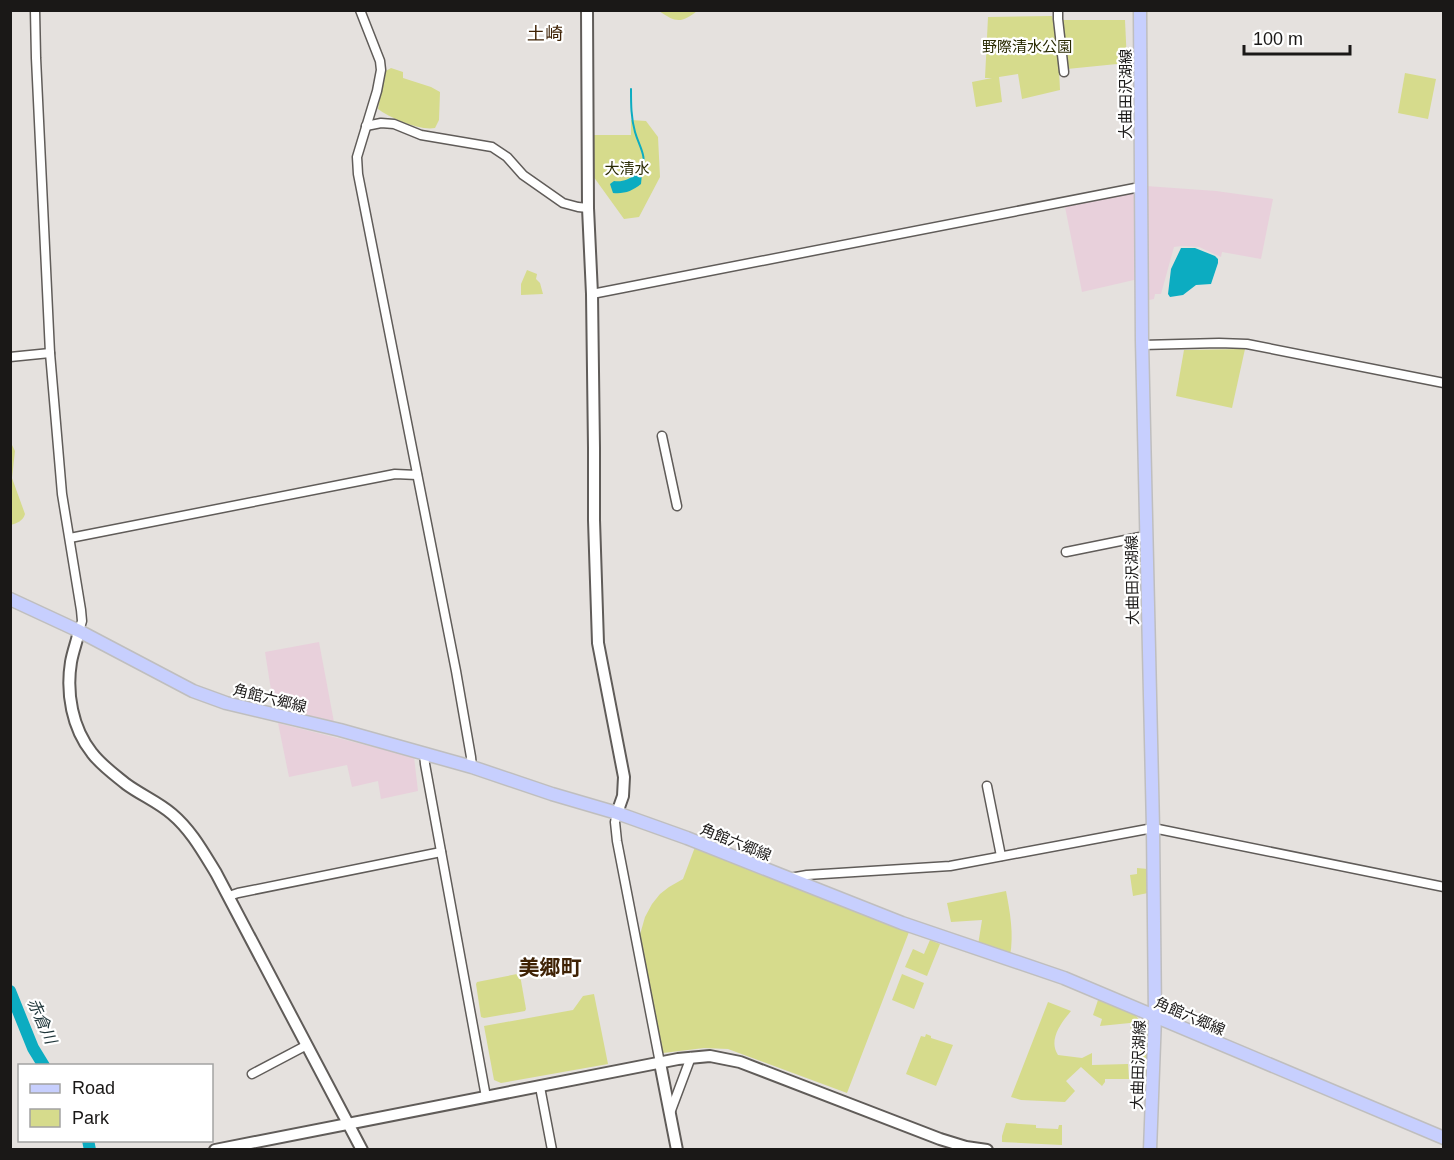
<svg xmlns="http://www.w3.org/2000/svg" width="1454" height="1160" font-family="Helvetica,'Noto Sans JP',sans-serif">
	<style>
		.commercial { fill: #e8d0db }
		.green { fill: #d6db8c }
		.water { fill: #0cacc1 }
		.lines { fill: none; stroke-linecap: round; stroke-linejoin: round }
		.stream { stroke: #0cacc1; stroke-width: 2 }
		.river { stroke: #0cacc1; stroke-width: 12 }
		.minor-casing { stroke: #605c59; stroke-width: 11 }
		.tertiary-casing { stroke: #605c59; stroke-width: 14 }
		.primary-casing { stroke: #bfbebe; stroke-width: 15 }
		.minor { stroke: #fff; stroke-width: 8 }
		.tertiary { stroke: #fff; stroke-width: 10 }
		.primary { stroke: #c7cffe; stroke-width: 12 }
		.labels { text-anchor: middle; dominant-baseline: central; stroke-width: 4.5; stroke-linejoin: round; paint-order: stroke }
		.park-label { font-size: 15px; fill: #2a2b03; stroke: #fff }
		.street-label { font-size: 15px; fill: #1a1817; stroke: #fff }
		.water-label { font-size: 16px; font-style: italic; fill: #1e3539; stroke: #fff }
		.quarter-label { font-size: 18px; fill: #3f2205; stroke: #fff }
		.district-label { font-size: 21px; font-weight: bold; fill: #3f2205; stroke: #fff }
	</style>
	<rect width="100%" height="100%" fill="#e5e1de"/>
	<g class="commercial">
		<polygon points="1146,186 1216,191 1273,199 1261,259 1222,252 1221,257 1199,247 1182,246 1174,247 1161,294 1155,294 1154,299 1144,301"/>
		<polygon points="1135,193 1134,280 1082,292 1065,207"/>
		<polygon points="319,642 334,722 274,709 265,652"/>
		<polygon points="278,723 414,757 418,791 381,799 378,781 352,787 347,765 289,777"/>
	</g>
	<g class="green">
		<path d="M659 11H697C681 24 675 22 659 11Z"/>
		<polygon points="1052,16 1058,50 1060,90 1022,99 1018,74 999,77 1002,102 976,107 972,82 992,78 985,78 988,17"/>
		<polygon points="1061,20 1125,20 1127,63 1067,69"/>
		<path d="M391 68 403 72V78L431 87 440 92 439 120 435 128C420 131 390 118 378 109L384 72Z"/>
		<polygon points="1405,73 1436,79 1428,119 1398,113"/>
		<polygon points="631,120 646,121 658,137 660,177 639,217 624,219 593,176 594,135 631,135"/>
		<polygon points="527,270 537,274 536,279 540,283 543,294 521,295 521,284"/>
		<polygon points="1245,349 1232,408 1176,396 1184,350"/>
		<path d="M11 443 15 451 12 478 25 514C23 521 17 523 11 525Z"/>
		<polygon points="695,847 909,932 847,1093 728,1049 704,1048 663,1053 639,938 645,917 652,904 660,894 669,887 683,879"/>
		<polygon points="1137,868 1148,869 1148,893 1133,896 1130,875 1137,874"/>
		<path d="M1006 891C1010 912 1014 934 1010 956L978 945 982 920 951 922 947 903Z"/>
		<polygon points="930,940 940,944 927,976 905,967 913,949 924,954"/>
		<polygon points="517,974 520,975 526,1009 525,1011 484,1018 481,1017 476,984 477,982"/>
		<polygon points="902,974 924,983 914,1009 892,1000"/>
		<polygon points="594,994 608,1064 501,1083 494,1080 484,1026 573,1010 583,996"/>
		<polygon points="1098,1000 1132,1013 1137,1017 1149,1036 1148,1088 1142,1088 1143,1069 1136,1069 1130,1023 1100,1026 1102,1019 1093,1015"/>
		<path d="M1048 1002 1071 1011C1061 1023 1048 1040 1058 1055L1082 1058 1092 1053V1065L1128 1064 1129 1079H1105V1082L1102 1086 1081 1067 1066 1081 1075 1091 1065 1102 1021 1100 1011 1097Z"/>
		<polygon points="926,1034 931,1036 931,1038 953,1045 936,1086 906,1074 921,1036 925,1037"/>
		<polygon points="1006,1123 1036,1125 1036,1128 1058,1129 1059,1125 1062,1125 1062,1145 1002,1142 1002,1136"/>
	</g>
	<g class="water">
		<path d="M635 174H642L641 184C632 191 625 194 613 193L610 184 614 181C622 182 629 180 635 174Z"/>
		<polygon points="1181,248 1195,248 1215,256 1218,259 1218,263 1211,284 1196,285 1183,295 1170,297 1168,294 1171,269"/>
	</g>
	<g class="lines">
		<path class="stream" d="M631 89C631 104 631 118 635 132 640 149 647 154 642 174"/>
		<g class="river">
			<polyline points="10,991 33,1048 44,1066"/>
			<polyline points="88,1140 90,1150"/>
		</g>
		<defs>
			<g id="minor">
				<polyline points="35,10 36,58 50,353 62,494 81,610 82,621 79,631"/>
				<polyline points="360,10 380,61 381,70 377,91 357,157 358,174 456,671 471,757 472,767"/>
				<polyline points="1058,10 1058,19 1064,72"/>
				<polyline points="366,126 381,123 394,124 421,135 492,147 507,157 523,175 563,203 578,207 588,208"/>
				<polyline points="592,294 1140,187"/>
				<polyline points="1142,345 1219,343 1247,344 1444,383"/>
				<polyline points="10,357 50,353"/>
				<polyline points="662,436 677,506"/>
				<polyline points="70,538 395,474 417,475"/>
				<polyline points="1066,552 1145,536"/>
				<polyline points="424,753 425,764 486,1097"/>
				<polyline points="987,786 1001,856"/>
				<polyline points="617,813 615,822 617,841 660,1063"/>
				<polyline points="790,878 807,875 950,866 1153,828 1444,887"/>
				<polyline points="229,896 238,893 441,852"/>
				<polyline points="252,1074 307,1045"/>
				<polyline points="540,1087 552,1150"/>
				<polyline points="670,1113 691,1057"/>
			</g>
			<g id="tertiary">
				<polyline points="587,10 588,208 592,294 594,448 594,520 598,643 624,777 623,796 617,813"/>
				<path d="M79 631C77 641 73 651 71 662 66 693 72 728 92 753 101 765 115 775 126 784 141 795 158 802 172 814 191 830 203 852 216 873L362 1150"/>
				<polyline points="660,1063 677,1150"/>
				<polyline points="215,1150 678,1059 710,1056 740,1062 940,1139 966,1147 987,1150"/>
			</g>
			<g id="primary">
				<polyline points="1140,10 1142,341 1153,828 1155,1017 1150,1150"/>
				<polyline points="10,599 79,631 193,691 226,703 340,730 472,767 552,794 617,813 687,838 902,923 1064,978 1444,1138"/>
			</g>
		</defs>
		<use href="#minor" class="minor-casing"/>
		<use href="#tertiary" class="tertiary-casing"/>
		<use href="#primary" class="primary-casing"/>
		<use href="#minor" class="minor"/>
		<use href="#tertiary" class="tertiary"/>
		<use href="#primary" class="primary"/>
	</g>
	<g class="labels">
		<g class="park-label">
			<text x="1027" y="46">野際清水公園</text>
			<text x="627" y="168">大清水</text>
		</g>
		<g class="street-label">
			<text transform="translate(1125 94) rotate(-90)">大曲田沢湖線</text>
			<text transform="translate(1132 580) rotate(-91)">大曲田沢湖線</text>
			<text transform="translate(270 698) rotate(14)">角館六郷線</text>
			<text transform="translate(736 842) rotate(22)">角館六郷線</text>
			<text transform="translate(1190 1016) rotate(23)">角館六郷線</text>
			<text transform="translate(1138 1065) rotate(-88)">大曲田沢湖線</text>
		</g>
		<g class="water-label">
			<text transform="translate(42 1021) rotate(66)">赤倉川</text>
		</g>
		<g class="quarter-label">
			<text x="545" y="34">土崎</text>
		</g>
		<g class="district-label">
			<text x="550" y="967">美郷町</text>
		</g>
	</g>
	<rect width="1454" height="1160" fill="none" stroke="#1a1817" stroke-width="24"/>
	<rect x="18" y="1064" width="195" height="78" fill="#ffffff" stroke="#a3a3a2" stroke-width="1.5"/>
	<rect x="30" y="1084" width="30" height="9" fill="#c7cffe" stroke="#a3a3a2" stroke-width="1.5"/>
	<text x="72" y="1094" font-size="18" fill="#1a1817">Road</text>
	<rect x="30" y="1109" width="30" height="18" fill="#d6db8c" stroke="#a3a3a2" stroke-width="1.5"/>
	<text x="72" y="1124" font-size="18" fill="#1a1817">Park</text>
	<path d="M1244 45v9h106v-9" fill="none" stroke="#1a1817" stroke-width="3"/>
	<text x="1253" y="45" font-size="18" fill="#1a1817" stroke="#ffffff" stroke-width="4.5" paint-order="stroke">100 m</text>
</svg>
